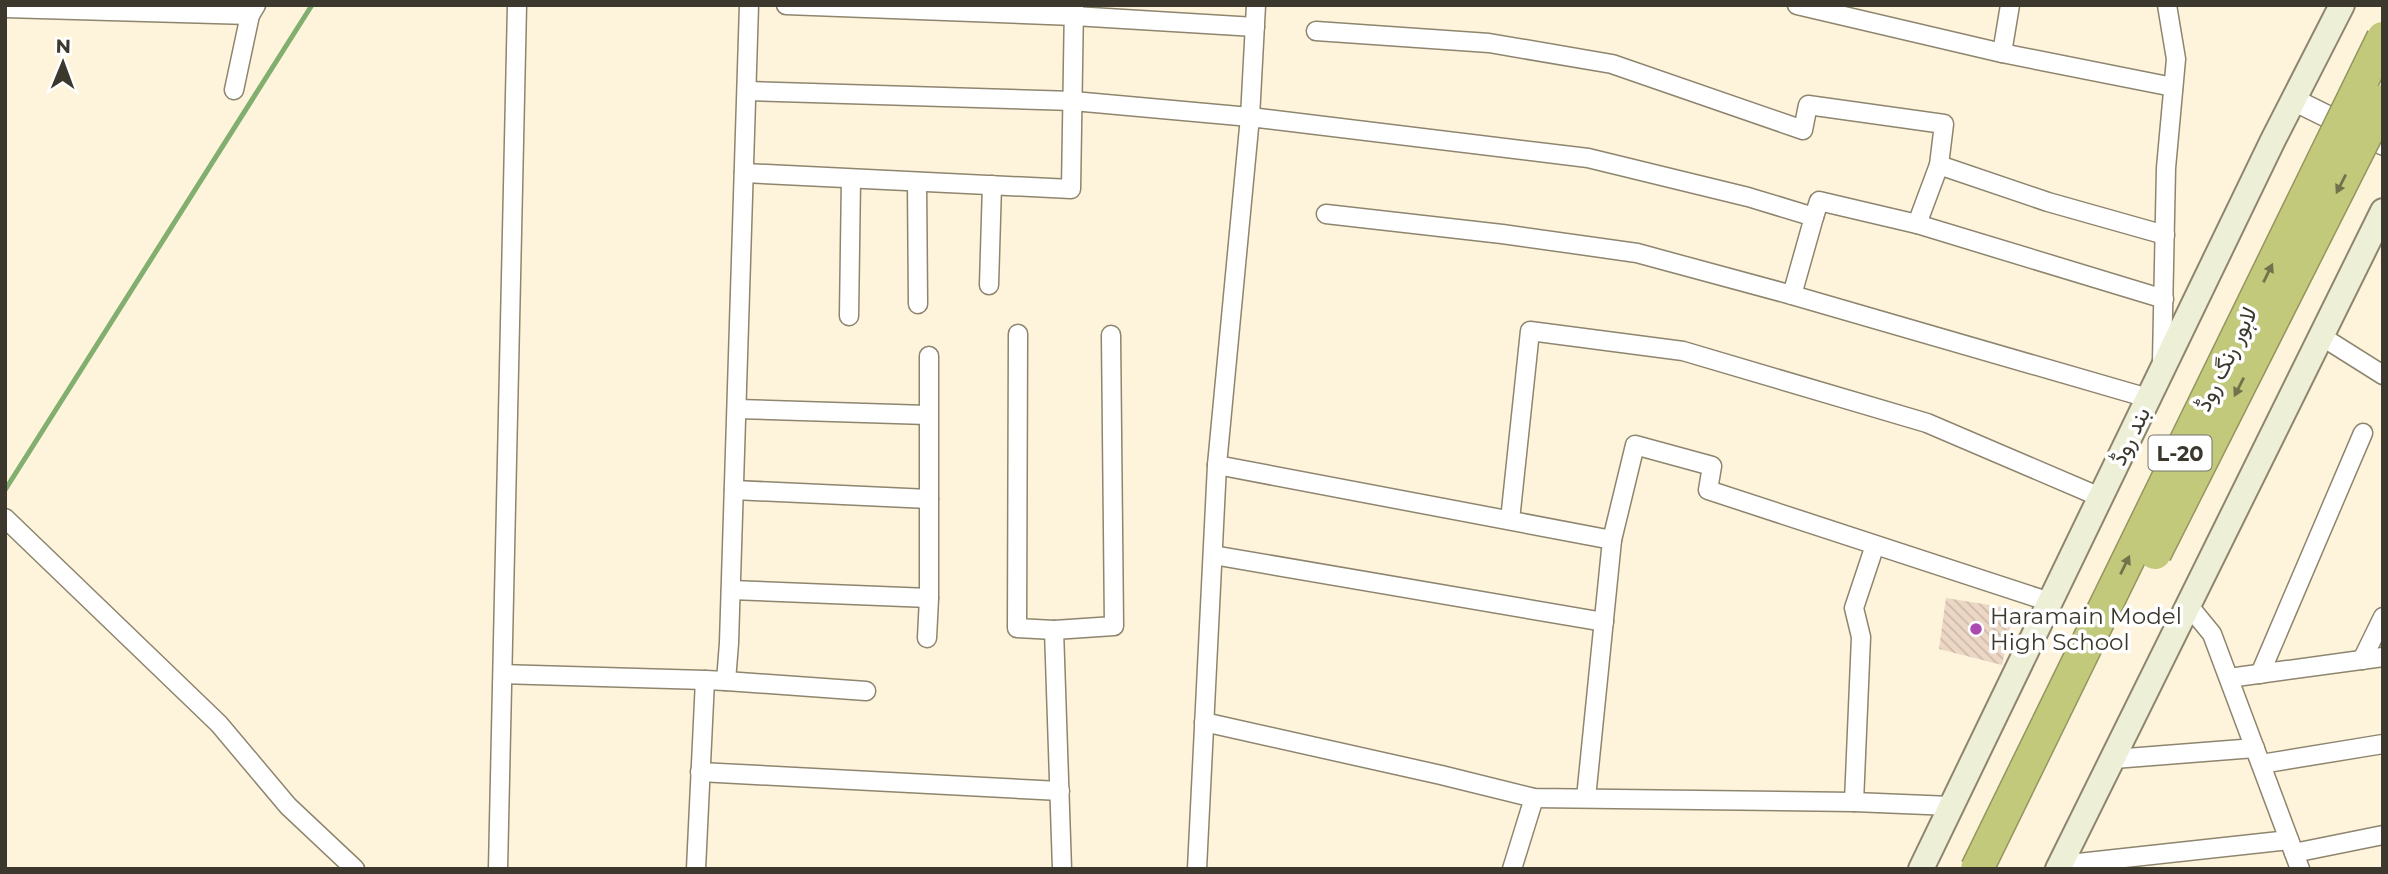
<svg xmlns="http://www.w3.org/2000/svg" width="2388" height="874" font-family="Montserrat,Vazirmatn,sans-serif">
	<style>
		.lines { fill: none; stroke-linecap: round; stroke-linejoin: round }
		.stream { stroke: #82af6f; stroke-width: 5 }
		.building { fill: url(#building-back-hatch) }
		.minor-casing { stroke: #8e856f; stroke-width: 21 }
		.tertiary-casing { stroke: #8e856f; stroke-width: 24 }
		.secondary-casing { stroke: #8e856f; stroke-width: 28 }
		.minor { stroke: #fff; stroke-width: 18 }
		.tertiary { stroke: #fff; stroke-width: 21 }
		.secondary { stroke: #edefd7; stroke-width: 24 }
		.motorway-bridge-casing { stroke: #949660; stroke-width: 35; stroke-linecap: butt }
		.motorway-bridge { stroke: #c3c97b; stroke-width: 32 }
		.oneway { fill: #72724d }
		.poi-dot { fill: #ac4ab2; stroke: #fff; stroke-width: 2.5 }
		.labels { text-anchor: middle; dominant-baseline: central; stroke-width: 7; stroke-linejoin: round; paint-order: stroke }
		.shield { fill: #fff; stroke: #76746d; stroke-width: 2 }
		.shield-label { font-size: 21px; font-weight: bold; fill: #3c382e }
		.street-label { font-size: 23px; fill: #3c382e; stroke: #fff }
		.poi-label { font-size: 23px; fill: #3c382e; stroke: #fff; text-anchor: start }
	</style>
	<defs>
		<pattern id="building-back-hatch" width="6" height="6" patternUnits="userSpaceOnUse" patternTransform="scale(1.75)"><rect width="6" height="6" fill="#ecd7c5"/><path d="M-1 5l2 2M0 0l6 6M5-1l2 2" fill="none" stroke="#cbb9aa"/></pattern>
	</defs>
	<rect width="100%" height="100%" fill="#fef3db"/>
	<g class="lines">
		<polyline class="stream" points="5,490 312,5"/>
	</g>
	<polygon class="building" points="1946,598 2014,609 2002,665 1939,649"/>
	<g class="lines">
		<defs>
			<g id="minor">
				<polyline points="786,5 1074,16 1255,27"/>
				<polyline points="1797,5 2002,53"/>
				<polyline points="2010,5 2002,53 2173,87"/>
				<polyline points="5,8 250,15"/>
				<polyline points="1316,31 1489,43 1612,64 1803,130 1808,105 1944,124 1939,165"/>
				<polyline points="234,90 250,15 256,5"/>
				<polyline points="747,91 1073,101 1250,117 1256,5"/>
				<polyline points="744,173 1071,189 1074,5"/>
				<polyline points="917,182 918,304"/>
				<polyline points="1326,214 1502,234 1637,253 1792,295 2148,398"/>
				<polyline points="1814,217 1819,201 1917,224 1939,165 2048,202 2165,235"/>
				<polyline points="1917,224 2164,299"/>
				<polyline points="989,285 992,185"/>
				<polyline points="849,316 851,179"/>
				<polyline points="1018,334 1017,628 1054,630"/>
				<polyline points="2321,336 2383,375"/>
				<polyline points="2162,362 2166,168 2176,59 2167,5"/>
				<polyline points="737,409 927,415"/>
				<polyline points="1217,465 1612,540 1635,445 1712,466 1708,490 2050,602"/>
				<polyline points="734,490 929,499"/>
				<polyline points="5,518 219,724 288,806 355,869"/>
				<polyline points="1510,520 1530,331 1683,351 1927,423 2100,497"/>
				<polyline points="1875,545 1854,608 1861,637 1854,802 1951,806"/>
				<polyline points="1213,555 1604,622"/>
				<polyline points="731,590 929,598"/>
				<polyline points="2189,606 2212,634 2300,869"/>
				<polyline points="927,638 929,598 929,356"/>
				<polyline points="2362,660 2383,617"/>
				<polyline points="503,674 705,680"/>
				<polyline points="2260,674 2363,433"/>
				<polyline points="2229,678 2383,657"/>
				<polyline points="726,681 866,691"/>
				<polyline points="1204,722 1441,775 1534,798 1854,802"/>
				<polyline points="2114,759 2255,748"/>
				<polyline points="2261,764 2383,744"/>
				<polyline points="700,772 1060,791"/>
				<polyline points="1586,798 1612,540"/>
				<polyline points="2294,853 2383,835"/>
				<polyline points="2060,865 2289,840"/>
				<polyline points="498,869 517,5"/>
				<polyline points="696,869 705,680 726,681 729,643 749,5"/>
				<polyline points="1062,869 1054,630 1114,626 1111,335"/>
				<polyline points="1197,869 1217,465 1250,117 1588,158 1748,197 1814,217 1792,295"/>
				<polyline points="1512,869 1534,798"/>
			</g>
			<polyline id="tertiary" points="2294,100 2383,144"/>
			<g id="secondary">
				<polyline points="1921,869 2273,140 2342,5"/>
				<polyline points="2058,869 2383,211"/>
			</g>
		</defs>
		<use href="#minor" class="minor-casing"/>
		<use href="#tertiary" class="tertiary-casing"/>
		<use href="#secondary" class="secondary-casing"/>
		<use href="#minor" class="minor"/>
		<use href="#tertiary" class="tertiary"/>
		<use href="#secondary" class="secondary"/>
		<defs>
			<g id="motorway-bridge">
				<polyline points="2155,553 2383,101"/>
				<polyline points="1977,869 2383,38"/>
			</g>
		</defs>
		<use href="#motorway-bridge" class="motorway-bridge-casing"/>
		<use href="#motorway-bridge" class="motorway-bridge"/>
	</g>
	<defs><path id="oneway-solid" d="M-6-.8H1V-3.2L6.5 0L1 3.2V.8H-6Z" transform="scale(1.75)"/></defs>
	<g class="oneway">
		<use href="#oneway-solid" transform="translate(2341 184) rotate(117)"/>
		<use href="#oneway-solid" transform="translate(2268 273) rotate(-64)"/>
		<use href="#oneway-solid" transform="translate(2239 387) rotate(117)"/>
		<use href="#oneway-solid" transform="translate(2125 565) rotate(-64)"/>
	</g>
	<circle class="poi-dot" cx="1976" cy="629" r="7"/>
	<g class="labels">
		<rect class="shield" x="2148.5" y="435.5" width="63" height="35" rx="5"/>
		<g class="shield-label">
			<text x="2180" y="453">L-20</text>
		</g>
		<g class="street-label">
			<text transform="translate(2226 359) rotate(-64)">لاہور رنگ روڈ</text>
			<text transform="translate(2130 436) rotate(-64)">بند روڈ</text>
		</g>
		<g class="poi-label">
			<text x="1990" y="616">Haramain Model<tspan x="1990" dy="26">High School</tspan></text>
		</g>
	</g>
	<rect width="2388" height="874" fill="none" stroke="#3c382e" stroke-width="14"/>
	<g transform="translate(63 63) rotate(1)" stroke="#ffffff" stroke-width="5" paint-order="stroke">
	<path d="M0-5L12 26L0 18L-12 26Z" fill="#3c382e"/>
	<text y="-10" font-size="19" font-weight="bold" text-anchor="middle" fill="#3c382e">N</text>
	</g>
</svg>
